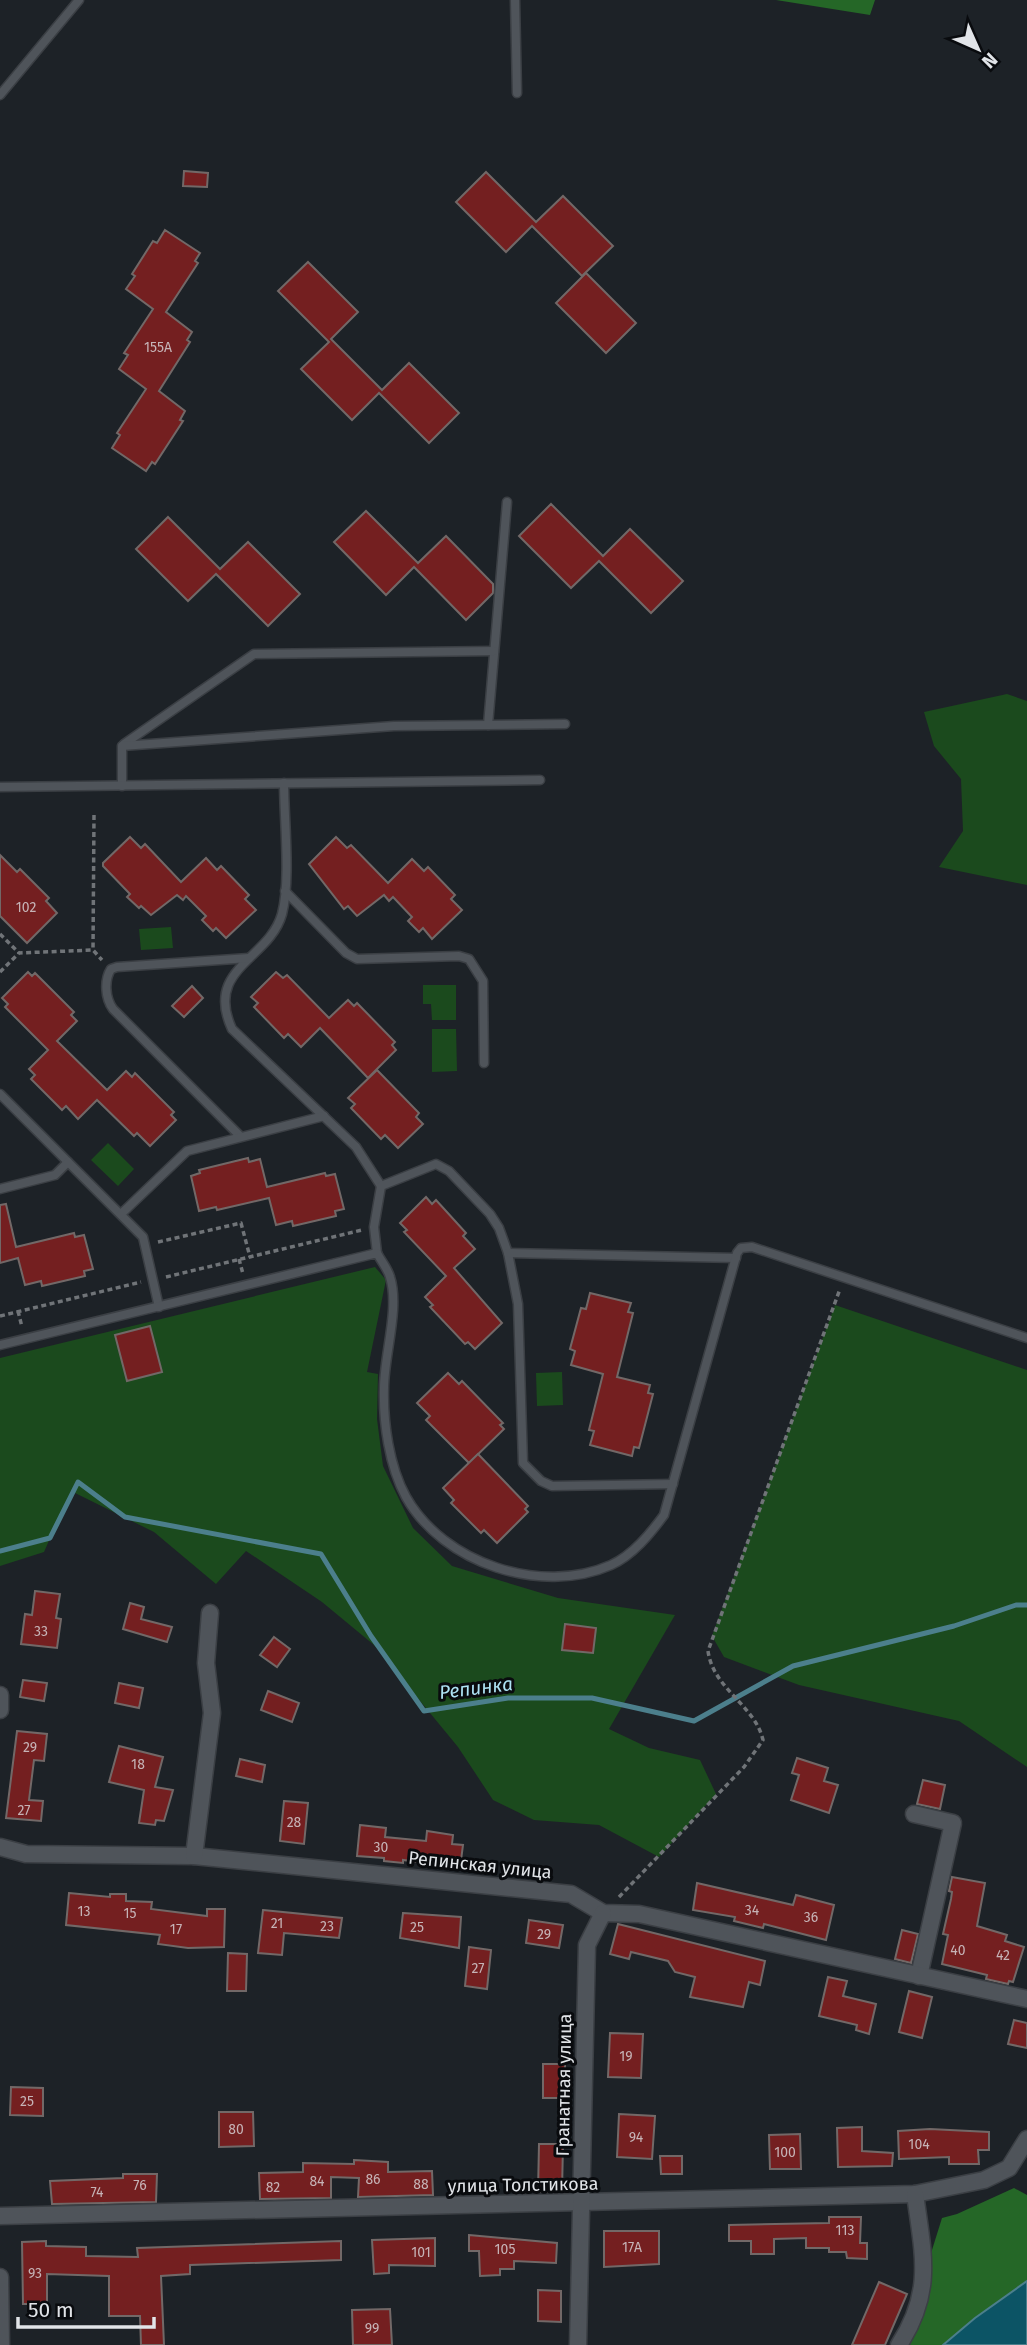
<svg xmlns="http://www.w3.org/2000/svg" width="1027" height="2345" font-family="'Fira Sans',sans-serif">
	<style>
		.green { fill: #1b4a1d }
		.forest { fill: #256727 }
		.water { fill: #0c5465; stroke: #4c7f8c; stroke-width: 2 }
		.lines { fill: none; stroke-linecap: round; stroke-linejoin: round }
		.stream { stroke: #4c7f8c; stroke-width: 5 }
		.building { fill: #741f20; stroke: #726867; stroke-width: 2 }
		.service-casing { stroke: #3b3f44; stroke-width: 11 }
		.minor-casing { stroke: #3b3f44; stroke-width: 19 }
		.path { stroke: #707478; stroke-width: 3.5; stroke-dasharray: 5 3.5; stroke-linecap: butt }
		.service { stroke: #4f545a; stroke-width: 8 }
		.minor { stroke: #4f545a; stroke-width: 16 }
		.labels { text-anchor: middle; dominant-baseline: central; stroke-width: 6; stroke-linejoin: round; paint-order: stroke }
		.number-label { font-size: 14px; fill: #c6b3b6 }
		.street-label { font-size: 18px; fill: #e1e4e8; stroke: #090b0e }
		.water-label { font-size: 19px; font-style: italic; fill: #aee3f4; stroke: #090b0e }
	</style>
	<rect width="100%" height="100%" fill="#1d2227"/>
	<g class="green">
		<polygon points="1007,694 1027,701 1027,885 939,867 963,831 961,779 934,746 924,712"/>
		<polygon points="171,927 173,948 141,950 139,929"/>
		<polygon points="423,985 456,985 456,1020 432,1020 431,1004 423,1004"/>
		<polygon points="432,1029 456,1029 457,1071 432,1072"/>
		<polygon points="108,1143 134,1169 118,1186 91,1160"/>
		<polygon points="375,1267 386,1280 367,1372 378,1374 377,1419 383,1466 413,1528 452,1566 558,1598 675,1615 609,1729 649,1748 700,1760 716,1794 659,1857 599,1825 534,1820 493,1800 458,1747 374,1645 322,1602 246,1551 216,1584 154,1532 71,1491 44,1552 0,1566 0,1358"/>
		<polygon points="835,1305 1027,1370 1027,1767 959,1721 799,1685 724,1657 712,1636"/>
		<polygon points="562,1372 563,1405 537,1406 536,1373"/>
	</g>
	<g class="forest">
		<polygon points="776,0 875,0 870,15"/>
		<polygon points="1014,2188 1027,2195 1027,2281 975,2318 943,2345 904,2345 927,2297 932,2250 942,2218 957,2214"/>
	</g>
	<polygon class="water" points="1027,2281 1027,2345 943,2345 975,2318"/>
	<g class="lines">
		<polyline class="stream" points="0,1551 50,1538 78,1482 125,1517 321,1554 371,1636 424,1711 508,1698 592,1698 694,1721 793,1666 954,1626 1016,1605 1027,1605"/>
	</g>
	<g class="building">
		<polygon points="184,171 208,173 207,187 183,186"/>
		<polygon points="486,172 536,222 563,196 613,246 582,276 532,226 506,252 456,202"/>
		<polygon points="165,230 200,253 195,261 198,263 166,312 192,332 187,340 190,342 159,391 185,411 180,420 183,421 155,464 152,462 146,471 112,448 120,435 117,433 146,389 119,369 128,355 124,353 153,309 126,289 135,276 132,274 153,241 157,243"/>
		<polygon points="308,262 358,312 331,339 382,390 409,363 459,413 429,443 379,393 352,420 301,369 329,342 278,291"/>
		<polygon points="586,273 636,323 606,353 556,303"/>
		<polygon points="551,504 603,556 630,529 683,581 651,613 599,561 571,588 519,536"/>
		<polygon points="366,511 418,563 446,536 493,584 493,593 466,620 414,567 386,595 334,542"/>
		<polygon points="168,517 220,569 248,542 300,594 268,626 216,574 188,601 136,549"/>
		<polygon points="130,837 141,848 145,844 181,882 206,858 217,870 221,866 249,895 245,899 256,910 226,938 216,928 213,931 202,920 206,916 186,896 183,900 177,895 151,915 141,906 139,908 127,897 130,894 103,866 103,863"/>
		<polygon points="336,837 347,848 351,845 388,883 412,859 424,871 428,867 455,895 451,899 462,910 432,939 423,928 419,932 408,921 412,917 393,897 389,901 384,895 357,916 348,906 344,909 309,864"/>
		<polygon points="0,855 17,872 20,869 49,898 46,901 57,913 27,943 0,916"/>
		<polygon points="28,972 32,976 35,973 74,1012 71,1015 77,1021 57,1041 107,1090 126,1071 132,1077 135,1073 174,1112 171,1115 176,1120 150,1146 137,1133 134,1136 97,1100 78,1119 66,1106 62,1110 31,1079 35,1075 29,1069 48,1050 5,1007 8,1004 2,998"/>
		<polygon points="276,972 283,978 287,975 329,1018 348,1000 354,1006 357,1003 395,1042 392,1045 396,1050 368,1078 320,1028 301,1047 288,1034 284,1038 254,1007 258,1003 251,997"/>
		<polygon points="192,986 203,998 184,1017 172,1006"/>
		<polygon points="377,1070 419,1113 416,1117 423,1124 398,1148 385,1135 381,1139 351,1108 355,1104 348,1098"/>
		<polygon points="248,1158 249,1162 260,1159 267,1187 325,1173 326,1176 335,1174 344,1209 335,1211 336,1216 293,1226 292,1221 276,1225 269,1198 217,1210 216,1207 199,1211 191,1176 200,1173 199,1170"/>
		<polygon points="426,1197 432,1204 436,1200 466,1233 463,1236 475,1249 454,1268 502,1323 475,1349 468,1342 465,1344 430,1307 433,1305 425,1297 446,1276 404,1232 407,1230 400,1223"/>
		<polygon points="6,1204 16,1247 74,1233 75,1237 84,1235 93,1269 84,1271 85,1276 42,1286 41,1281 25,1285 18,1258 0,1263 0,1205"/>
		<polygon points="590,1293 631,1303 628,1312 633,1313 617,1377 650,1385 648,1393 653,1394 639,1448 634,1447 632,1456 590,1445 594,1431 589,1430 603,1374 571,1365 575,1351 570,1349 581,1308 586,1309"/>
		<polygon points="150,1326 162,1372 127,1381 115,1335"/>
		<polygon points="448,1373 459,1384 462,1381 503,1423 500,1425 504,1429 469,1463 426,1420 430,1416 417,1403"/>
		<polygon points="478,1454 528,1506 525,1509 528,1512 497,1543 484,1530 481,1533 451,1503 454,1500 443,1488"/>
		<polygon points="35,1591 60,1594 56,1618 61,1619 57,1648 21,1644 25,1614 32,1615"/>
		<polygon points="130,1603 144,1607 141,1619 172,1627 167,1642 123,1629"/>
		<polygon points="565,1624 596,1628 593,1653 562,1650"/>
		<polygon points="274,1637 290,1649 277,1667 260,1655"/>
		<polygon points="23,1680 47,1683 44,1701 20,1697"/>
		<polygon points="119,1683 143,1688 139,1708 115,1703"/>
		<polygon points="268,1691 299,1703 292,1722 261,1710"/>
		<polygon points="17,1731 47,1734 44,1761 34,1760 29,1800 43,1801 41,1821 6,1818"/>
		<polygon points="119,1746 163,1757 155,1787 173,1790 164,1821 156,1820 155,1825 139,1823 144,1790 109,1782"/>
		<polygon points="797,1758 828,1768 824,1781 838,1785 829,1813 791,1800 799,1775 792,1773"/>
		<polygon points="240,1759 265,1765 262,1782 236,1776"/>
		<polygon points="923,1780 945,1785 940,1809 917,1804"/>
		<polygon points="284,1801 308,1803 304,1844 280,1841"/>
		<polygon points="360,1825 386,1828 385,1837 426,1841 427,1831 453,1835 452,1844 463,1845 460,1868 403,1860 403,1863 384,1861 384,1858 357,1856"/>
		<polygon points="952,1877 985,1883 977,1926 1007,1935 1005,1941 1024,1947 1013,1982 1009,1981 1008,1984 986,1979 987,1975 942,1964 948,1935 943,1934 951,1899 952,1892 949,1891"/>
		<polygon points="697,1883 793,1905 796,1895 834,1905 826,1940 764,1924 763,1928 734,1921 735,1917 693,1910"/>
		<polygon points="69,1893 110,1897 110,1894 126,1894 126,1901 152,1902 151,1909 207,1916 207,1909 225,1909 224,1947 188,1948 158,1944 160,1935 66,1925"/>
		<polygon points="263,1910 342,1918 339,1938 284,1933 282,1955 258,1953"/>
		<polygon points="403,1913 461,1917 459,1948 400,1938"/>
		<polygon points="529,1920 563,1925 559,1948 526,1943"/>
		<polygon points="618,1924 765,1961 760,1985 749,1982 743,2007 690,1997 695,1977 675,1972 668,1961 631,1952 629,1959 610,1954"/>
		<polygon points="902,1930 918,1934 911,1963 895,1959"/>
		<polygon points="469,1947 491,1950 487,1989 465,1986"/>
		<polygon points="228,1953 247,1954 246,1991 227,1991"/>
		<polygon points="828,1977 847,1981 843,1996 876,2004 869,2034 856,2030 857,2025 819,2016"/>
		<polygon points="909,1991 932,1997 922,2038 899,2032"/>
		<polygon points="1014,2020 1027,2023 1027,2048 1008,2044"/>
		<polygon points="610,2033 643,2034 641,2078 608,2077"/>
		<rect x="543" y="2064" width="22" height="34"/>
		<polygon points="11,2087 43,2088 43,2116 10,2115"/>
		<polygon points="219,2112 253,2112 254,2146 219,2147"/>
		<polygon points="619,2114 655,2116 652,2159 617,2157"/>
		<polygon points="862,2127 862,2151 893,2153 892,2166 838,2167 837,2128"/>
		<polygon points="930,2129 989,2132 989,2150 978,2150 979,2164 949,2164 949,2157 899,2159 898,2131"/>
		<polygon points="800,2134 801,2169 770,2169 769,2135"/>
		<polygon points="539,2144 563,2144 562,2192 538,2192"/>
		<polygon points="660,2156 682,2156 682,2174 661,2174"/>
		<polygon points="354,2160 388,2162 388,2172 432,2171 433,2195 358,2197 359,2178 331,2177 331,2198 260,2199 259,2173 303,2172 303,2163 354,2164"/>
		<polygon points="123,2174 157,2174 156,2202 52,2204 50,2181 123,2178"/>
		<polygon points="829,2217 861,2217 860,2243 867,2243 867,2259 847,2258 846,2252 829,2252 829,2248 806,2248 806,2238 774,2239 774,2254 751,2254 751,2241 729,2241 729,2225 829,2223"/>
		<polygon points="604,2231 659,2231 659,2264 604,2267"/>
		<polygon points="469,2235 557,2243 556,2263 514,2261 514,2269 500,2269 500,2275 480,2276 479,2251 469,2251"/>
		<polygon points="435,2238 435,2266 389,2265 389,2273 374,2274 372,2240"/>
		<polygon points="46,2241 46,2246 86,2247 86,2256 138,2257 137,2248 341,2241 341,2260 190,2265 190,2274 161,2276 164,2345 141,2345 140,2316 109,2316 109,2276 47,2274 47,2304 23,2304 22,2242"/>
		<polygon points="879,2282 907,2294 885,2345 852,2345"/>
		<polygon points="538,2290 561,2291 561,2322 538,2321"/>
		<polygon points="390,2309 392,2345 353,2345 352,2310"/>
	</g>
	<g class="lines">
		<defs>
			<g id="service">
				<polyline points="515,0 517,93"/>
				<polyline points="0,95 79,0"/>
				<polyline points="488,725 507,502"/>
				<polyline points="124,744 254,654 494,651"/>
				<path d="M284 783C284 820 291 880 282 914 269 960 204 968 232 1029L356 1147 381 1186"/>
				<polyline points="122,786 122,746 394,726 565,724"/>
				<polyline points="0,787 540,780"/>
				<polyline points="285,891 346,953 357,959 459,956 469,959 483,981 484,1063"/>
				<polyline points="0,1094 68,1162"/>
				<path d="M240 1136 113 1009C105 998 104 980 111 969L117 967 249 958"/>
				<polyline points="0,1189 55,1175 68,1162 143,1237 159,1307"/>
				<polyline points="121,1214 187,1151 324,1116"/>
				<polyline points="377,1253 374,1227 381,1186 436,1164 449,1171 490,1214 499,1228 508,1253 518,1304 523,1463 541,1481 552,1486 673,1484"/>
				<polyline points="508,1253 736,1258"/>
				<path d="M0 1345 377 1253C381 1261 388 1269 390 1277 400 1308 384 1355 384 1388 383 1422 389 1466 406 1497 443 1563 541 1596 611 1565 633 1555 650 1534 664 1515L737 1253 741 1248 752 1247 1027 1338"/>
			</g>
			<g id="minor">
				<polyline points="0,1695 0,1710"/>
				<polyline points="914,1814 953,1823 919,1976"/>
				<polyline points="0,1847 26,1854 194,1856 571,1894 603,1913 639,1914 1027,1999"/>
				<polyline points="194,1856 212,1713 206,1663 210,1613"/>
				<polyline points="0,2216 915,2194 984,2180 1009,2168 1027,2139"/>
				<polyline points="0,2277 1,2345"/>
				<polyline points="578,2345 587,1945 603,1913"/>
				<path d="M899 2345C934 2291 923 2254 915 2194"/>
			</g>
		</defs>
		<use href="#service" class="service-casing"/>
		<use href="#minor" class="minor-casing"/>
		<g class="path">
			<polyline points="94,815 93,950 102,960"/>
			<polyline points="0,934 19,953"/>
			<polyline points="0,972 19,953 93,950"/>
			<polyline points="158,1242 241,1223 250,1257"/>
			<polyline points="239,1259 243,1274"/>
			<polyline points="166,1277 362,1230"/>
			<polyline points="18,1311 22,1327"/>
			<polyline points="0,1316 141,1282"/>
			<path d="M619 1897 744 1767 763 1740C755 1705 713 1689 708 1651L840 1289"/>
		</g>
		<use href="#service" class="service"/>
		<use href="#minor" class="minor"/>
	</g>
	<g class="labels">
		<g class="number-label">
			<text x="158" y="347">155А</text>
			<text x="26" y="907">102</text>
			<text x="41" y="1631">33</text>
			<text x="30" y="1747">29</text>
			<text x="138" y="1764">18</text>
			<text x="24" y="1810">27</text>
			<text x="294" y="1822">28</text>
			<text x="381" y="1847">30</text>
			<text x="752" y="1910">34</text>
			<text x="84" y="1911">13</text>
			<text x="130" y="1913">15</text>
			<text x="811" y="1917">36</text>
			<text x="277" y="1923">21</text>
			<text x="327" y="1926">23</text>
			<text x="417" y="1927">25</text>
			<text x="176" y="1929">17</text>
			<text x="544" y="1934">29</text>
			<text x="958" y="1950">40</text>
			<text x="1003" y="1955">42</text>
			<text x="478" y="1968">27</text>
			<text x="626" y="2056">19</text>
			<text x="27" y="2101">25</text>
			<text x="236" y="2129">80</text>
			<text x="636" y="2137">94</text>
			<text x="919" y="2144">104</text>
			<text x="785" y="2152">100</text>
			<text x="373" y="2179">86</text>
			<text x="317" y="2181">84</text>
			<text x="421" y="2184">88</text>
			<text x="140" y="2185">76</text>
			<text x="273" y="2187">82</text>
			<text x="97" y="2192">74</text>
			<text x="845" y="2230">113</text>
			<text x="632" y="2247">17А</text>
			<text x="505" y="2249">105</text>
			<text x="421" y="2252">101</text>
			<text x="35" y="2273">93</text>
			<text x="372" y="2328">99</text>
		</g>
		<g class="street-label">
			<text transform="translate(480 1865) rotate(6)">Репинская улица</text>
			<text transform="translate(564 2085) rotate(-89)">Гранатная улица</text>
			<text transform="translate(523 2185) rotate(-1)">улица Толстикова</text>
		</g>
		<g class="water-label">
			<text transform="translate(476 1688) rotate(-7)">Репинка</text>
		</g>
	</g>
	<g transform="translate(978 49) rotate(135)" stroke="#090b0e" stroke-width="5" paint-order="stroke">
	<path d="M0-5L12 26L0 18L-12 26Z" fill="#e1e4e8"/>
	<text y="-10" font-size="19" font-weight="bold" text-anchor="middle" fill="#e1e4e8">N</text>
	</g>
	<path d="M18 2317v10h136v-10" fill="none" stroke="#e1e4e8" stroke-width="3.5"/>
	<text x="28" y="2317" font-size="21" fill="#e1e4e8" stroke="#090b0e" stroke-width="5" paint-order="stroke">50 m</text>
</svg>
